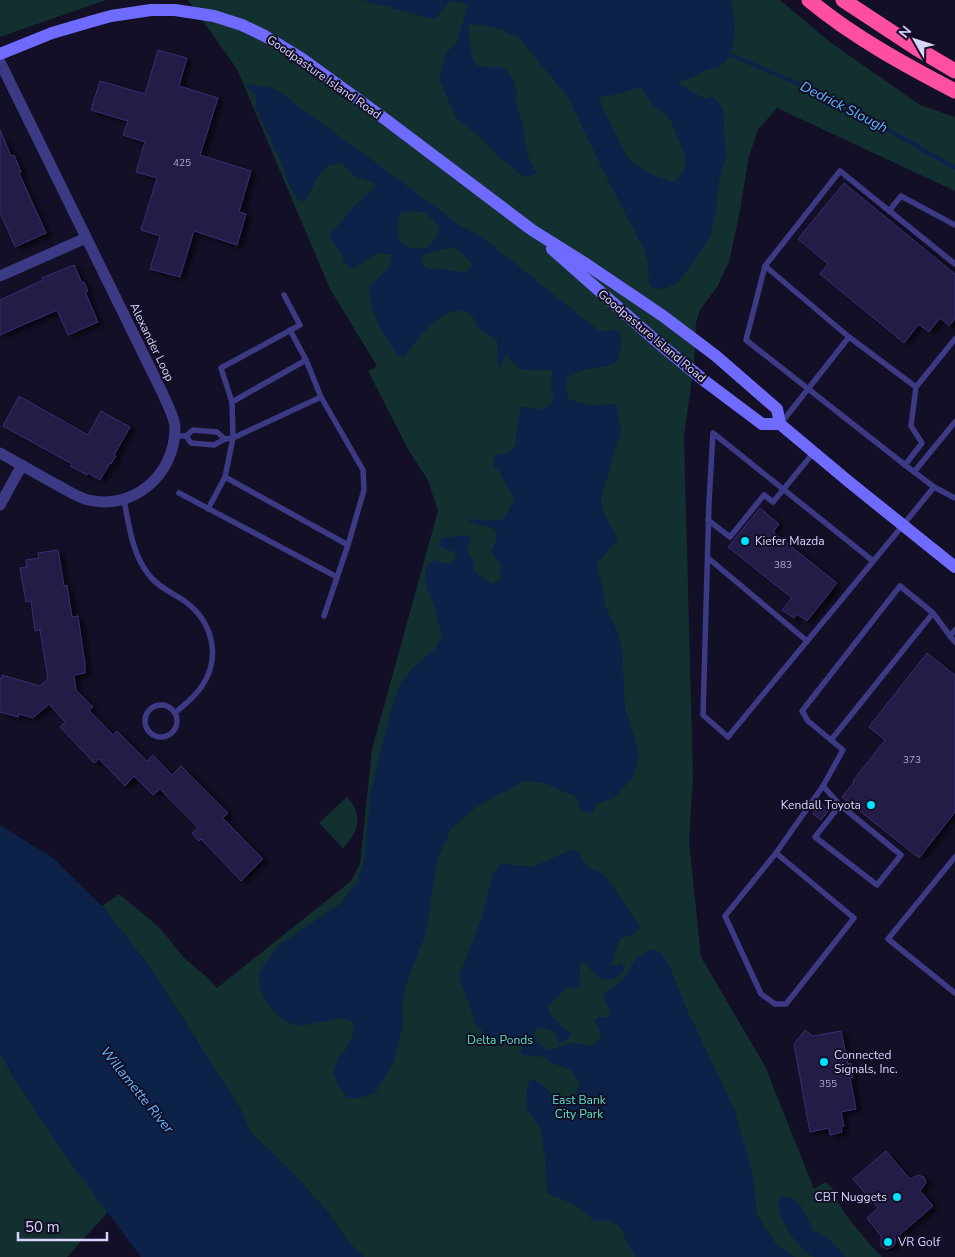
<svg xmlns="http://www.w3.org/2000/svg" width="955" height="1257" font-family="'Nunito Sans',sans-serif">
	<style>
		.green { fill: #12302f }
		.water { fill: #0c2248; fill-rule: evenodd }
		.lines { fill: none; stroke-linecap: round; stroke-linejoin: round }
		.stream { stroke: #0c2248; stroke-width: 4 }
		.building { fill: #241b47; stroke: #3b2d73; filter: url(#shadow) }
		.service { stroke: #3d3a85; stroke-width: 5.5 }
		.minor { stroke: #3d3a85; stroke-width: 11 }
		.secondary { stroke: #6f6bff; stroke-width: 12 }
		.motorway { stroke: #ff4fa3; stroke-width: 15 }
		.poi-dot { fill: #00e5ff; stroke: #130f26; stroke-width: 2 }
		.labels { text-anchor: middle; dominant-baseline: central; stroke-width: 4; stroke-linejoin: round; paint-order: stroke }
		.number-label { font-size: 10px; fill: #aca6d1 }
		.street-label { font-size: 12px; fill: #d9d4ff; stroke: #130f26 }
		.poi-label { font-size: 12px; fill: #d9d4ff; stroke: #130f26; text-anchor: start }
		.park-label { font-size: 12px; fill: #5fe0c0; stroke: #130f26 }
		.water-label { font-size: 14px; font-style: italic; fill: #62b6ff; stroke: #130f26 }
	</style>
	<defs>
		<filter id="shadow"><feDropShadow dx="5" dy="3" stdDeviation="2.5" flood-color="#0009"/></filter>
	</defs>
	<rect width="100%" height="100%" fill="#130f26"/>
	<g class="green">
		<polygon points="0,0 106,0 0,37"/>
		<path d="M188 0H780L830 42 920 105 955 117V191L777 108 758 130 749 156 740 211 729 262 717 287 700 310 696 323 694 365 684 436 693 778 689 841 701 957 765 1066 814 1189 825 1182 835 1191C835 1207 870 1244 882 1257H364L350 1244 328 1213 299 1180 250 1132 242 1112 152 970 102 906 119 894 160 928 184 958 208 978 217 988 351 881 360 864 372 749 438 511 428 480 409 451 368 371 377 366 330 289 237 69Z"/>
		<path d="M347 797C364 816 359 831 343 848L319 823Z"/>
		<path d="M0 1052C30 1109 70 1161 108 1212L67 1257H0Z"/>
	</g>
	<g class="water">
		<path d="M362 0H730C737 18 739 58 717 68 715 69 712 68 709 69 702 71 696 77 688 79 684 80 681 80 678 83L705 99 712 96 717 100 723 109 726 158 718 184 716 210 711 234 695 259 678 282 667 288 655 289 649 284 648 263 644 249 604 172 568 97 520 39 498 28 472 24 468 26 472 58 476 65 483 67H502L506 69 514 82 517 93 515 101 522 123 527 154 537 174 524 177 501 159 481 138 456 118 439 78 446 53 457 43 468 4 450 1 444 9 434 19ZM640 87C646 93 648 101 654 106 658 111 665 112 669 118 674 125 675 134 679 141 687 159 691 168 673 182L654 176 640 168 627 157 599 101 602 96 615 95Z"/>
		<path d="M246 84C257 87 268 85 278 91L437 208 461 226 482 237 598 330 605 332 614 329 621 334C622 371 613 364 584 370 578 371 572 375 567 378L566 391 569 399 589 406 616 404 621 431 601 498 602 509 618 540 596 564 602 584 605 606 616 629 622 648 625 708 638 749V762L632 778 615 797 596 804 592 814 580 810 577 797 544 783 524 781 476 807 451 829 437 861 426 933 406 984 402 1007 403 1025 394 1061 375 1093 359 1098H347L338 1084 333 1073 339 1056 347 1048 353 1035 355 1023 342 1018 306 1025H298L287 1022 274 1012 266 1001 259 987V974L263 966 279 945 340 904 357 882 364 860 371 790 393 703 400 684 411 670 435 649 442 636 435 609 426 585 425 570 429 564 435 560 450 565 456 556 455 552 443 549 438 544 442 538 467 535 471 537C469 549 464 551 474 561V571L493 585 501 578 500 571 502 567 491 552 495 544 497 532 492 528 470 522 468 519 499 521 504 518 515 499 499 471 493 466 494 458 499 454 508 453 516 444V433L521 407C536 407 540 415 554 401L550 382 553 373 551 370H526L517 367 508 356H505L499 369 498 364 497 340C492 335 485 334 481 330 475 324 474 314 466 312 443 304 416 340 405 356H398C384 335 367 311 370 285L389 267 392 255 377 253 352 269 342 261 343 257 330 238V235L352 209 375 187 374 183 362 178H356L342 163C321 161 314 188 304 202L299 201 289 185 278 155 256 108V98L253 92 248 89ZM409 211 425 212 439 227C440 235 433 242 427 248 398 251 395 238 399 213ZM453 247 460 251 473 264 465 273 440 269H431L424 266 422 257 427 253Z"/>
		<path d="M0 825 53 858 102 906 152 970 242 1112 250 1132 299 1180 328 1213 350 1244 364 1257H141C92 1191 39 1125 0 1052Z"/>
		<path d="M568 849 580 852V855L587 867 604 874 640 926 634 934 620 939 611 964 614 966 620 963 625 967C623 972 619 976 614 978 600 985 591 970 584 961L580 964V980L582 984 580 987 566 988 547 1007C550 1017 559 1021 564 1029L568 1030 571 1033 570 1037 562 1043 558 1042 557 1035C550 1029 543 1026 534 1030 535 1040 539 1045 549 1050 557 1048 565 1044 573 1043 585 1043 587 1051 600 1040L601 1033 594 1021 599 1017H606L609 1015 610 1010 603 997 606 992 622 981 635 960 641 955 648 950H656L661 953 668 963 688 1012 735 1111 753 1176 757 1215 776 1244 795 1257H636L629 1246 620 1227 609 1221H595L577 1206 547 1193 545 1158 541 1130 527 1108 526 1098 528 1083 533 1079 543 1085 554 1096H574L580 1083 571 1070 547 1061 545 1057 524 1055 520 1052 524 1045 515 1037 511 1036 500 1045 484 1033 476 1024 459 976 482 917 493 874 501 863 532 867 567 852Z"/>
		<path d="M786 1196 794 1200 802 1207 814 1231 827 1237 846 1257C837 1257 825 1257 815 1257 802 1254 780 1222 779 1209 778 1204 779 1201 781 1197Z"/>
	</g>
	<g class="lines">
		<polyline class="stream" points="729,54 834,99 955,168"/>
	</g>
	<g class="building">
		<polygon points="158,50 187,58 179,86 218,98 200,155 251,171 239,212 246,214 237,245 194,231 180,277 150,269 160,236 141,230 157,178 136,172 145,142 123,135 128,121 91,110 100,81 145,94"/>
		<polygon points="0,130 11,156 14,155 21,172 19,173 46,233 15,247 0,212"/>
		<polygon points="844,183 955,274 955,319 949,326 940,318 929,332 919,324 904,343 820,274 828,264 798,239"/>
		<polygon points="74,265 82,283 84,282 88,291 85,292 98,322 68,335 57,310 0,335 0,300 43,280 42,278"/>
		<polygon points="19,396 88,435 101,411 130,427 114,455 116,456 111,464 110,463 100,480 88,473 87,475 70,466 72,464 3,426"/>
		<polygon points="760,508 779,524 773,532 837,583 807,621 797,614 794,618 782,610 792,598 728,547"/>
		<polygon points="58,550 64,586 67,585 72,617 78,616 85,664 85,673 74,675 76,690 93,707 89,710 113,735 117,731 147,761 153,755 172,775 181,766 228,813 223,818 263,859 241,881 201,839 199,841 192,833 198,828 160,789 153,795 134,776 125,786 99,759 94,763 60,727 65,722 49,704 33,718 19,714 18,717 0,712 0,678 2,679 2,675 40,686 48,679 40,630 35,631 31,601 26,602 20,568 27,567 26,560 39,558 38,553"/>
		<polygon points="927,653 955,675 955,812 919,858 842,797 854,782 853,781 885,740 869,727"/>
		<polygon points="820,803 829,810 821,820 813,814"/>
		<polygon points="805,1030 813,1036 841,1031 848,1064 851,1063 853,1077 850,1078 856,1109 841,1112 844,1126 841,1127 842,1132 830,1135 829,1128 810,1132 794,1044"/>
		<polygon points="886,1151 910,1179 918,1175 924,1177 926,1183 920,1191 933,1206 896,1238 894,1246 887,1249 881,1246 881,1236 867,1218 878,1208 853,1179"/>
	</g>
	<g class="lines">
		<g class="service">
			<polyline points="889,211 901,196 955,225"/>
			<polyline points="765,266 746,340 905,465 922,443 911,426 916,387"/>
			<polyline points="290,330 306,360"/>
			<polyline points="849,337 765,266 840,171 955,264"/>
			<polyline points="232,402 221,368 300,325 284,295"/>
			<polyline points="782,422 849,337 916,387 955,339"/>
			<polyline points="174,436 186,436 193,430 217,432 225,439"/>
			<polyline points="186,436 191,443 214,445 225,439 233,438 225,477 208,509"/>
			<polyline points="914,472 955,422"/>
			<polyline points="225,477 348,545 364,490 363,470 321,397 306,360 232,402 233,438 321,397"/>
			<polyline points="934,487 955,498"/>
			<polyline points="179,493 337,577"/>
			<path d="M124 500C129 525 132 554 149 575 158 587 171 592 183 600 212 620 222 656 202 686 195 697 184 705 175 713"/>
			<polyline points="708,520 730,537 764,495 773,502 814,452"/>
			<polyline points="708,558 807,641"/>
			<path d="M873 561 713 433 709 502 703 715 728 737C796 654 866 571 934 487L905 465"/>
			<polyline points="933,613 831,740 808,721 802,711 900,586 933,613 950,636"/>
			<polyline points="324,616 348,545"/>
			<polyline points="955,630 950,636 955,642"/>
			<circle cx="161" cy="721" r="16"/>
			<polyline points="823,786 840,805 901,855 877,885 815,837 840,805"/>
			<polyline points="776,853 725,916 761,994 775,1004 786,1004 854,918 776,853 823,786 843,750 831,740"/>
			<polyline points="955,857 888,939 955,993"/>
		</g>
		<g class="minor">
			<path d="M0 62 162 392C166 402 175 417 175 428 175 474 134 511 88 500 77 497 67 490 57 485 38 474 19 464 0 453"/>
			<polyline points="0,276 86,238"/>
			<polyline points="0,505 22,465"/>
		</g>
		<g class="secondary">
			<polyline points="0,54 52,33 93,21 111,16 151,10 175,10 214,16 242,25 265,36 301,58 385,119 532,230 583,262 663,316 716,356 777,409 780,424 848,481 955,567"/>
			<polyline points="552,249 655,340 706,382 762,424 780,424"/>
		</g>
		<g class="motorway">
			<path d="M809 0C852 36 905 65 955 91"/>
			<polyline points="843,0 916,48 955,71"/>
		</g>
	</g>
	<g class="poi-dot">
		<circle cx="745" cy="541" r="5"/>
		<circle cx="871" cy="805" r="5"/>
		<circle cx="824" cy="1062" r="5"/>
		<circle cx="897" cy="1197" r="5"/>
		<circle cx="888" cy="1242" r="5"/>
	</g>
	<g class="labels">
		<g class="number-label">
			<text x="182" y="163">425</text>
			<text x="783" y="565">383</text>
			<text x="912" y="760">373</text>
			<text x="828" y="1084">355</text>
		</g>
		<g class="street-label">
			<text transform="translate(324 77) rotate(35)">Goodpasture Island Road</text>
			<text transform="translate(652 336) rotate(40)">Goodpasture Island Road</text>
			<text transform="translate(152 342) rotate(64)">Alexander Loop</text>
		</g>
		<g class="poi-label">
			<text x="755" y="541">Kiefer Mazda</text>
			<text x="861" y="805" text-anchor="end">Kendall Toyota</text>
			<text x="834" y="1055">Connected<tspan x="834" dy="14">Signals, Inc.</tspan></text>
			<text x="887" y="1197" text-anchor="end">CBT Nuggets</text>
			<text x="898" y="1242">VR Golf</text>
		</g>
		<g class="park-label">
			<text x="500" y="1040">Delta Ponds</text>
			<text x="579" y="1100">East Bank<tspan x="579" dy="14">City Park</tspan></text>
		</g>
		<g class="water-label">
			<text transform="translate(844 107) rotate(27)">Dedrick Slough</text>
			<text transform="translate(137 1090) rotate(51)">Willamette River</text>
		</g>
	</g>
	<g transform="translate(915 40) rotate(309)" stroke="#130f26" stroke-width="4" paint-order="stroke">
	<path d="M0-4L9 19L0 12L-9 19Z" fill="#d9d4ff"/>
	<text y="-8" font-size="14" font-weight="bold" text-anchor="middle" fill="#d9d4ff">N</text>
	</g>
	<path d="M18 1232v8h89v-8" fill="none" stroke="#d9d4ff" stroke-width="2.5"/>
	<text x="25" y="1232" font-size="15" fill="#d9d4ff" stroke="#130f26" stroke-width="4" paint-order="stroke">50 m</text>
</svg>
